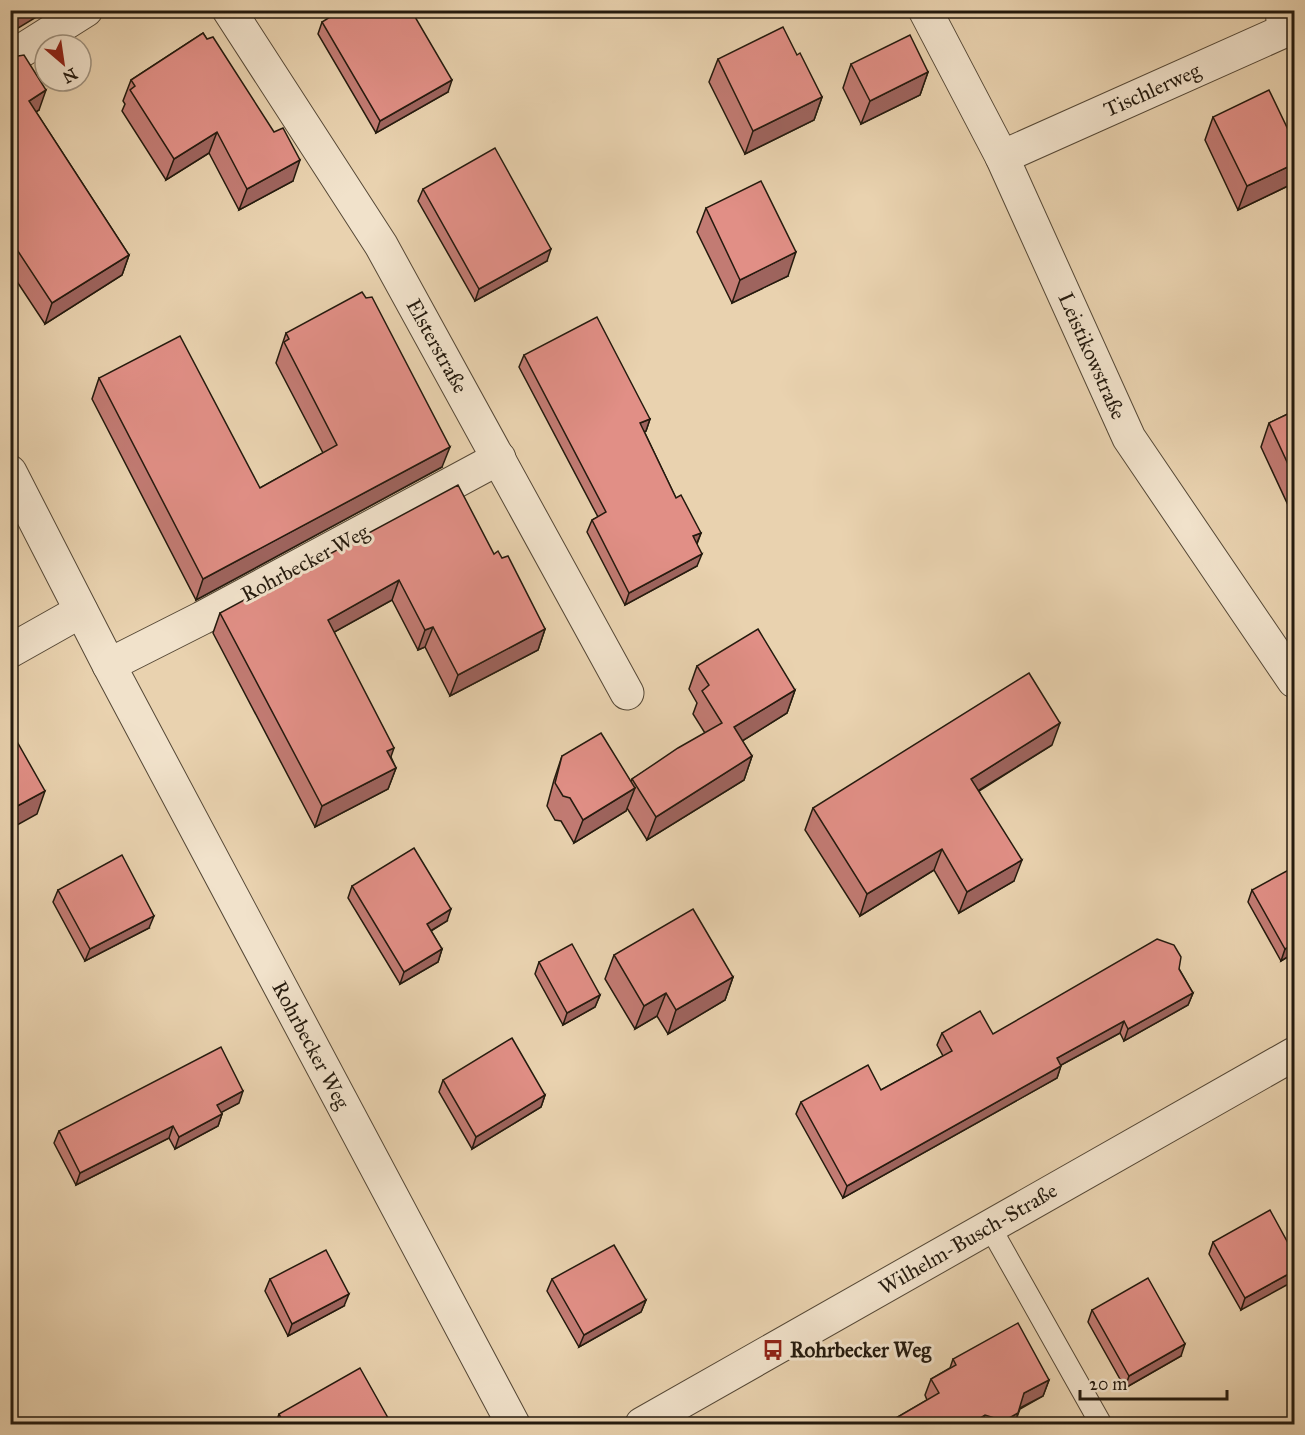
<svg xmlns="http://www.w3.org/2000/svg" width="1305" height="1435" font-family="'IM FELL Great Primer',serif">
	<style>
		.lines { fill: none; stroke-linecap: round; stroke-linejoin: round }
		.lane-casing { stroke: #554836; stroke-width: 23 }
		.street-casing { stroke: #554836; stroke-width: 35 }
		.lane { stroke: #f1e2cb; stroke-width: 21 }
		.street { stroke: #f1e2cb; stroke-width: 33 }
		.wall { fill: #c27b73; stroke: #241a0e; stroke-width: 1.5 }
		.shaded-wall { fill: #9e645e; stroke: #241a0e; stroke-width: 1.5 }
		.building { fill: #e18f86; stroke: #241a0e; stroke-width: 1.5 }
		.labels { text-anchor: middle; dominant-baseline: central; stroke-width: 6; stroke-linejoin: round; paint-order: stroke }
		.street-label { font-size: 21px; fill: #241a0e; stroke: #f1e2cb }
		.poi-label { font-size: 21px; font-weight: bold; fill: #241a0e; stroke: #f1e2cb; text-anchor: start }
	</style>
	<rect width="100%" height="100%" fill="#e9d2af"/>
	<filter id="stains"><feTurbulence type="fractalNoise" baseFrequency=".00333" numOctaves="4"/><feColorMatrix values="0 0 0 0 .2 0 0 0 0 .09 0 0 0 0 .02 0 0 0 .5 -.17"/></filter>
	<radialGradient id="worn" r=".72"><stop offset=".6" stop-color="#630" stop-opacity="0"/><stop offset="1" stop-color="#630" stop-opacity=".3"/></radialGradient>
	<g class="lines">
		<defs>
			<polyline id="lane" points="990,1227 1101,1424"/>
			<g id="street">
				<polyline points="229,10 381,245 627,693"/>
				<polyline points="925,10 1002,157 1129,438 1294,681"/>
				<polyline points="10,58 86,10"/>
				<polyline points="1002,157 1284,31 1282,10"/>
				<polyline points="10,472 109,665 513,1424"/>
				<polyline points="10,651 81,611"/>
				<polyline points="109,665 202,618 499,458"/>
				<polyline points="642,1424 1294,1054"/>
			</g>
		</defs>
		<use href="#lane" class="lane-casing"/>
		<use href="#street" class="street-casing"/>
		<use href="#lane" class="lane"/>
		<use href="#street" class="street"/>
	</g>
	<g class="wall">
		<polygon points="322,22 448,92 376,133 318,34"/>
		<polygon points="203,33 293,181 239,210 209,153 166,180 122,111 125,104 123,101 131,80"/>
		<polygon points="10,55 39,110 36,112 129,255 122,275 45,324 10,271"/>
		<polygon points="797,55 822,97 814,120 745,154 709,82 718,59"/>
		<polygon points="851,64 928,72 920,95 861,124 843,88"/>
		<polygon points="1213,117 1294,183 1238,210 1205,140"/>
		<polygon points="423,189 547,261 475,301 418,201"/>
		<polygon points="706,208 788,276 732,303 697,232"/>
		<polygon points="286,333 442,467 196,600 92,399 99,378 260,488 323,453 276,363"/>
		<polygon points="524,355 650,419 646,431 644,431 676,498 701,533 697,544 697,566 625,605 587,532 592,520 598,517 519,367"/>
		<polygon points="1294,411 1294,518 1261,447 1269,423"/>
		<polygon points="494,554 502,558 545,629 538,650 450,696 425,647 418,650 392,600 334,632 396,768 388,789 315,827 213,633 220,613"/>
		<polygon points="697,666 795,690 787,713 742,741 752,756 744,780 647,840 627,808 626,811 574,843 561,821 555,820 547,806 554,780 562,756 631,782 632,779 705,733 693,714 697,703 689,689"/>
		<polygon points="1052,745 979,791 1014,881 959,913 934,870 860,916 805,830 813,808"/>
		<polygon points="352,886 447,921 431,931 442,949 438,962 400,984 348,898"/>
		<polygon points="58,890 149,928 85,961 53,902"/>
		<polygon points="1252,890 1294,953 1281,961 1248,902"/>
		<polygon points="614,955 733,977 725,1000 668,1034 657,1016 635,1029 605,979"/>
		<polygon points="539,962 600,995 595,1007 563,1025 535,974"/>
		<polygon points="1179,969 1193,993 1188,1005 1124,1041 1120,1033 1061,1065 1057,1078 843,1198 796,1114 801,1102 881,1090 943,1056 937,1045 942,1033 993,1034"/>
		<polygon points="443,1080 545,1095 541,1107 472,1149 439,1092"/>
		<polygon points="239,1103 221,1112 222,1114 218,1126 175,1149 169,1138 76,1185 54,1143 59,1131"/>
		<polygon points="1213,1242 1294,1254 1241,1310 1209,1254"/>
		<polygon points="270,1279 344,1306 288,1336 265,1291"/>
		<polygon points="552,1279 646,1300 641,1312 579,1347 547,1291"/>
		<polygon points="1092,1310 1181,1356 1125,1388 1088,1322"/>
		<polygon points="953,1359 1049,1380 1043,1396 1020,1409 1014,1425 884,1425 927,1400 925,1395 931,1379 950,1368"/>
		<polygon points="279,1414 392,1425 275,1425"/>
	</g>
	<g class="shaded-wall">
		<polygon points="21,10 48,10 10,33 10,17"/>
		<polygon points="928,72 920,95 861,124 870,101"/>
		<polygon points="452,80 448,92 376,133 380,121"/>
		<polygon points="46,90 39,110 22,121 29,101"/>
		<polygon points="822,97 814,120 745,154 753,131"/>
		<polygon points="217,132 209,153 166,180 174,159"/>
		<polygon points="300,160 293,181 239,210 247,189"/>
		<polygon points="1294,164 1294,183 1238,210 1247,186"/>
		<polygon points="551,249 547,261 475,301 479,289"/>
		<polygon points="796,252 788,276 732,303 740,280"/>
		<polygon points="129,255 122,275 45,324 52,303"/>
		<polygon points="650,419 646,431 636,435 640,423"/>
		<polygon points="450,447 442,467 196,600 203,579"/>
		<polygon points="701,533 696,545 693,536"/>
		<polygon points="702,554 697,566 625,605 629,593"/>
		<polygon points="399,580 392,600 320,640 328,620"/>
		<polygon points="433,627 425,647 418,650 425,630"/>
		<polygon points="545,629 538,650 450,696 458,675"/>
		<polygon points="795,690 787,713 726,751 734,727"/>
		<polygon points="1060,723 1052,745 963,800 971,779"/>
		<polygon points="394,748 387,768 387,751"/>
		<polygon points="752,756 744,780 647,840 656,817"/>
		<polygon points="396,768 388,789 315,827 322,806"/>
		<polygon points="635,788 626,811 574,843 583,820"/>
		<polygon points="45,791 37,814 10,829 10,810"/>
		<polygon points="942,849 934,870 860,916 867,894"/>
		<polygon points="1022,860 1014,881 959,913 967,892"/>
		<polygon points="451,909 447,921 422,936 427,924"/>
		<polygon points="154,916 149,928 85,961 90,949"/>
		<polygon points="1294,944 1294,953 1281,961 1285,949"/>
		<polygon points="442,949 438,962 400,984 404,972"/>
		<polygon points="733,977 725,1000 668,1034 676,1010"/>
		<polygon points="666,993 657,1016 635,1029 644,1006"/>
		<polygon points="1193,993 1188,1005 1124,1041 1128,1029"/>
		<polygon points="600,995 595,1007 563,1025 567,1013"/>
		<polygon points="1124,1021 1120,1033 1052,1070 1057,1058"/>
		<polygon points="1061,1066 1057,1078 843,1198 847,1186"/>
		<polygon points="243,1091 239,1103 213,1117 217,1105"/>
		<polygon points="545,1095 541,1107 472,1149 476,1137"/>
		<polygon points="222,1114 218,1126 175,1149 179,1137"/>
		<polygon points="173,1126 169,1138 76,1185 80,1173"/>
		<polygon points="1294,1271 1294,1281 1241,1310 1245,1298"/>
		<polygon points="349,1294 344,1306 288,1336 292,1324"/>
		<polygon points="646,1300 641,1312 579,1347 584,1335"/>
		<polygon points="1185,1344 1181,1356 1125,1388 1129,1376"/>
		<polygon points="1049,1380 1043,1396 1018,1409 1024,1393"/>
		<polygon points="1018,1413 1014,1425 1003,1425 1004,1421"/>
		<polygon points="985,1415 981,1425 969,1425"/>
	</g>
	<g class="building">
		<polygon points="10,10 21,10 10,17"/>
		<polygon points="341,10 411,10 452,80 380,121 322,22"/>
		<polygon points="783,27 797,55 800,53 822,97 753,131 718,59"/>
		<polygon points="203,33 207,39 213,37 274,132 283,128 300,160 247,189 217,132 174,159 130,90 135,86 131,80"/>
		<polygon points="910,35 928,72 870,101 851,64"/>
		<polygon points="10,55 18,56 24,55 46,90 29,101 129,255 52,303 10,239"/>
		<polygon points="1269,90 1294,142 1294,164 1247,186 1213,117"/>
		<polygon points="495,148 551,249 479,289 423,189"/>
		<polygon points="761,181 796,252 740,280 706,208"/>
		<polygon points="362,292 366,298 372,297 450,447 203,579 99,378 180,336 260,488 337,445 284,342 289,339 286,333"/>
		<polygon points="597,317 650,419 640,423 676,498 681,495 701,533 693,536 702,554 629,593 592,520 606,512 524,355"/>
		<polygon points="1294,411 1294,477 1269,423"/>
		<polygon points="458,485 494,554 498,551 502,558 508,556 545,629 458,675 433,627 425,630 399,580 328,620 394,748 387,751 396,768 322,806 220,613"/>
		<polygon points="758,629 795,690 734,727 752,756 656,817 632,779 678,748 722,723 702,691 709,685 697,666"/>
		<polygon points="1029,673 1060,723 971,779 1022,860 967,892 942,849 867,894 813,808"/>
		<polygon points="601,733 635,788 583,820 570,798 563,796 555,783 562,756"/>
		<polygon points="15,738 45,791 10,810 10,740"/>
		<polygon points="414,848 451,909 427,924 442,949 404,972 352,886"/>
		<polygon points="122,855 154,916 90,949 58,890"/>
		<polygon points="1294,867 1294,944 1285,949 1252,890"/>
		<polygon points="693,909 733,977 676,1010 666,993 644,1006 614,955"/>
		<polygon points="1157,939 1174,945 1181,957 1179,969 1193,993 1128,1029 1124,1021 1057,1058 1061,1066 847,1186 801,1102 868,1065 881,1090 952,1051 942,1033 980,1011 993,1034"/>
		<polygon points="572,944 600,995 567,1013 539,962"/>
		<polygon points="512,1038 545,1095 476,1137 443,1080"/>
		<polygon points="221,1047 243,1091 217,1105 222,1114 179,1137 173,1126 80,1173 59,1131"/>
		<polygon points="1270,1210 1294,1254 1294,1271 1245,1298 1213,1242"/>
		<polygon points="614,1245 646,1300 584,1335 552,1279"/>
		<polygon points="326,1250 349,1294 292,1324 270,1279"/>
		<polygon points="1148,1278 1185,1344 1129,1376 1092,1310"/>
		<polygon points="1018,1323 1049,1380 1024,1393 1018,1413 1004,1421 985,1415 969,1425 884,1425 939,1393 931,1379 956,1365 953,1359"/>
		<polygon points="360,1368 392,1425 285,1425 279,1414"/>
	</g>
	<defs>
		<symbol id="bus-bare" viewBox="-9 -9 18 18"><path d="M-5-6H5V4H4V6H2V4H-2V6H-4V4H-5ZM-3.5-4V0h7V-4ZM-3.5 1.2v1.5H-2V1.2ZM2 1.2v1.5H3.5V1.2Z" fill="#8f2418" stroke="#f1e2cb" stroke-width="2.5" paint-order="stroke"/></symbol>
	</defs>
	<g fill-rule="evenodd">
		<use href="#bus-bare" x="758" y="1335" width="30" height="30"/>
	</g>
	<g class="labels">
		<g class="street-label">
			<text transform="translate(1152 90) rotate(-24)">Tischlerweg</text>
			<text transform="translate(437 346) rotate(61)">Elsterstraße</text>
			<text transform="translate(1092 356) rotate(66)">Leistikowstraße</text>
			<text transform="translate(305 563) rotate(-28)">Rohrbecker Weg</text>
			<text transform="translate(311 1045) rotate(62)">Rohrbecker Weg</text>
			<text transform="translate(968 1239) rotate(-30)">Wilhelm-Busch-Straße</text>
		</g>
		<g class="poi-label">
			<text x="790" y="1350">Rohrbecker Weg</text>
		</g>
	</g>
	<rect width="1305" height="1435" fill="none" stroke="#e9d2af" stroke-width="36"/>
	<rect x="12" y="12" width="1281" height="1411" fill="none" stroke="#241a0e" stroke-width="3"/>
	<rect x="18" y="18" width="1269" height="1399" fill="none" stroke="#241a0e" stroke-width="1.5"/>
	<g transform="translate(63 63) rotate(151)"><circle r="28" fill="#f1e2cb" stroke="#9f927f" stroke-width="1.5"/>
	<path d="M0-4.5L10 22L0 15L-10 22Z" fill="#8f2418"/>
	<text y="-9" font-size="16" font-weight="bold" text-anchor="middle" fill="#241a0e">N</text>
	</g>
	<path d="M1080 1390v9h147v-9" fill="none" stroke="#241a0e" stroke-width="3"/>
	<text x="1089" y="1390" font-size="18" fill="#241a0e" stroke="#f1e2cb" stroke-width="4.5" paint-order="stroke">20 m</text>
	<rect width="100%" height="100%" filter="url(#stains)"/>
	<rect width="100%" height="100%" fill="url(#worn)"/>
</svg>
